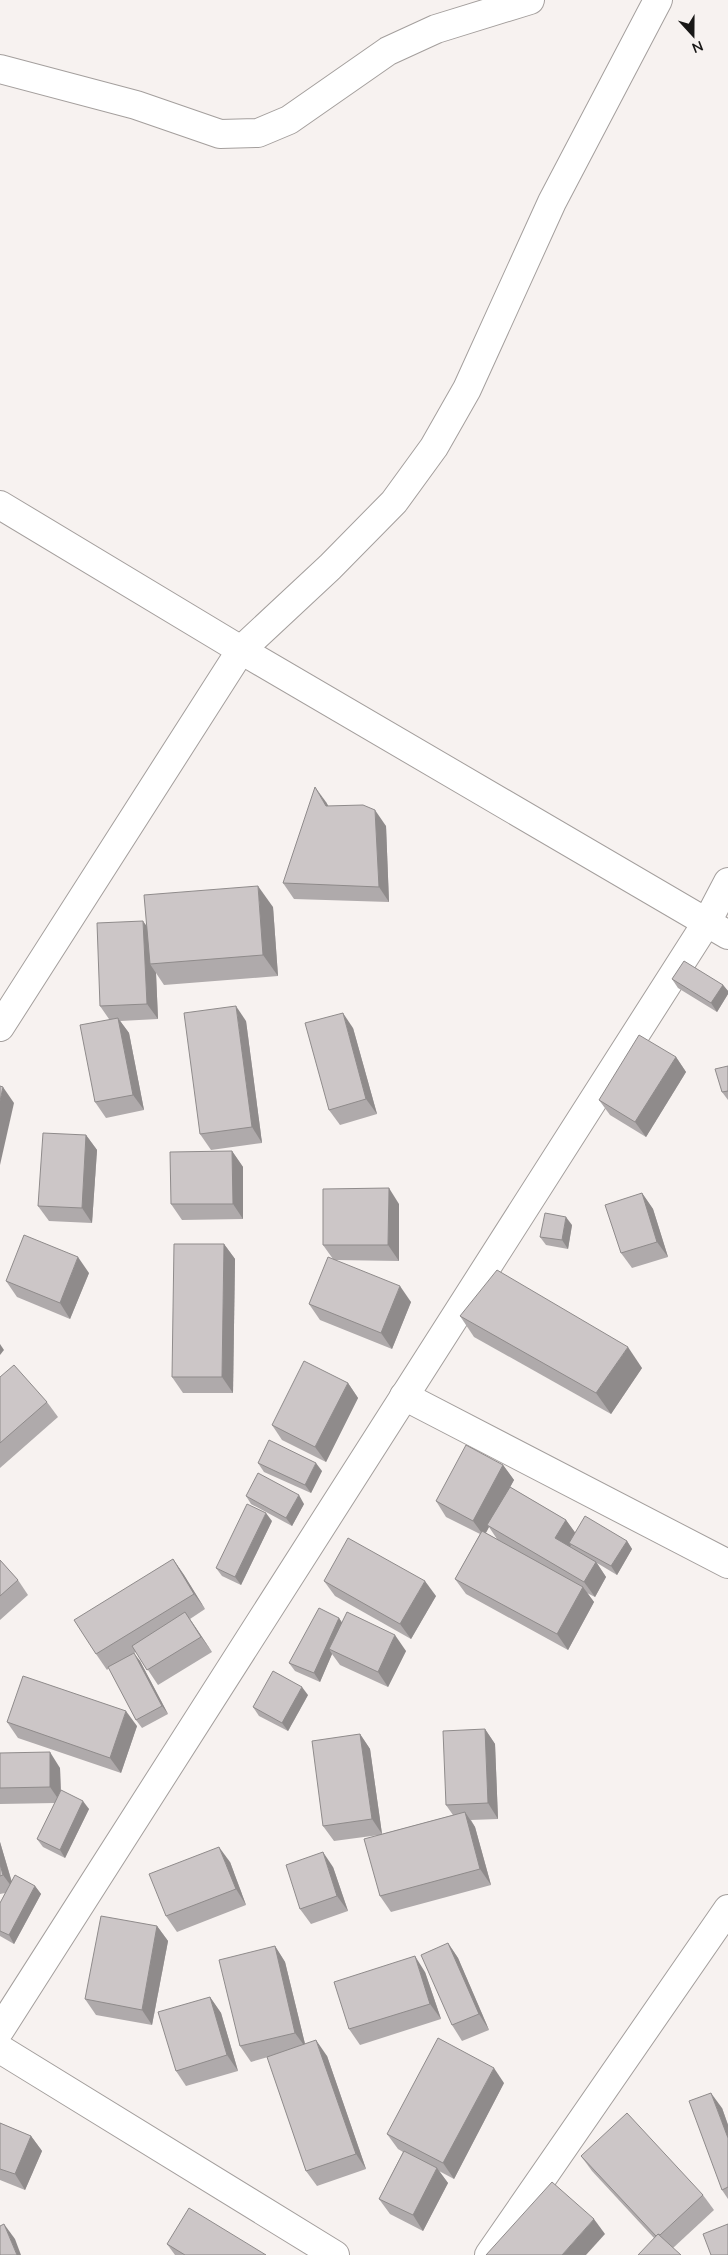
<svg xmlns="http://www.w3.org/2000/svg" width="728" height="2255" font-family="Mulish,sans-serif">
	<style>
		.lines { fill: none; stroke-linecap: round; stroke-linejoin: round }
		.minor-casing { stroke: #a49f9d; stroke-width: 30 }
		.minor { stroke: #fff; stroke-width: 28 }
		.wall { fill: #afaaab; fill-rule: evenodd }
		.shaded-wall { fill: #8f8b8b }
		.building { fill: #ccc6c7; stroke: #8f8b8b }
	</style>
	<rect width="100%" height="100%" fill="#f7f2f0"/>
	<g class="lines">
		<defs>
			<g id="minor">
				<polyline points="0,69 136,105 220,134 258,133 289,120 388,51 436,29 530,0"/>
				<polyline points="0,505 241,650 728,935"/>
				<polyline points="0,1027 241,650 330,567 394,502 434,447 467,389 552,202 658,0"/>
				<polyline points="404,1396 728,1564"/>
				<polyline points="0,2030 707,922 728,882"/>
				<polyline points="0,2049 335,2255"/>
				<polyline points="489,2255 728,1909"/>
			</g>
		</defs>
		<use href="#minor" class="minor-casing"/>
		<use href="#minor" class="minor"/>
	</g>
	<g class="wall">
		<polygon points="326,802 328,806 386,826 389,902 294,899 283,883"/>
		<polygon points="273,907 278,976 164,985 156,973 158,1019 120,1021 129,1033 144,1110 106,1118 95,1102 109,1019 100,1006 147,926"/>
		<polygon points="672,979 723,985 728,991 728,994 717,1012 678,988"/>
		<polygon points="246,1021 262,1143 211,1150 200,1134"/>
		<polygon points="353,1028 377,1114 340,1125 329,1110"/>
		<polygon points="676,1057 686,1072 646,1137 610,1115 599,1100"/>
		<polygon points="728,1066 728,1100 722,1092"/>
		<polygon points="86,1135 97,1150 92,1223 49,1221 38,1206"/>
		<polygon points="232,1151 243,1167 243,1219 182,1220 171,1204"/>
		<polygon points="642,1193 653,1209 668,1257 632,1268 621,1253"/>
		<polygon points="399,1204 399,1261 335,1260 411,1302 392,1349 320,1320 309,1304 333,1259 323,1245"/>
		<polygon points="572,1225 568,1249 546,1245 540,1237"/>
		<polygon points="224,1244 235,1259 233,1393 183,1393 172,1377"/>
		<polygon points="89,1273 70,1319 17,1297 6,1281"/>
		<polygon points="460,1316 642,1368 611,1414 474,1337"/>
		<polygon points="0,1377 47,1402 58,1417 0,1468"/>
		<polygon points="348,1383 358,1398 326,1462 282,1440 272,1425"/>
		<polygon points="258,1463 322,1471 311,1493 264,1472"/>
		<path d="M503 1465 514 1480 510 1487 566 1520 575 1533 627 1541 632 1549 617 1575 597 1563 606 1577 595 1597 587 1593 594 1602 568 1650 466 1594 455 1579 480 1534 446 1517 436 1501ZM489 1527 497 1539 486 1533Z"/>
		<polygon points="246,1496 304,1504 292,1526 251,1504"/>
		<polygon points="272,1521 241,1585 222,1576 216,1568"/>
		<polygon points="173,1559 184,1575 205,1609 190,1619 212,1652 158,1685 136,1652 132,1654 140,1661 168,1714 142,1728 136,1720 109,1668 107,1670 96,1654"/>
		<polygon points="0,1560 18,1580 28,1595 0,1620"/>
		<polygon points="324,1581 436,1596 411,1639 335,1596"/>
		<polygon points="339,1618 342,1623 406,1651 388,1687 340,1665 332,1654 320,1682 295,1671 289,1663"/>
		<polygon points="308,1695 288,1731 259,1716 253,1707"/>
		<polygon points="7,1722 137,1726 121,1773 18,1738"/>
		<polygon points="485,1729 495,1744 498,1819 471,1820 475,1827 491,1885 391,1912 380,1896 379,1835 334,1841 323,1826 360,1734 370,1749 382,1834 453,1815 446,1805"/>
		<polygon points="0,1753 60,1768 61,1790 89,1809 65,1858 43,1847 37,1839 55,1803 0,1804"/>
		<polygon points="0,1842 12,1882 35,1886 41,1894 14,1944 0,1936 0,1903 5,1893 0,1894"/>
		<polygon points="230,1862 246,1905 177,1932 166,1916"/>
		<polygon points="333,1867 348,1911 311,1924 300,1909"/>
		<polygon points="157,1926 168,1941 152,2025 96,2015 85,1999"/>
		<polygon points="448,1943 458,1958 489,2030 462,2041 452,2025"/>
		<polygon points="275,1946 285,1962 305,2044 327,2056 366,2169 317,2186 306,2171 268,2057 251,2062 240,2046"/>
		<polygon points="425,1972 441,2019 360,2045 349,2029"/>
		<polygon points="210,1997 221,2013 238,2071 186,2086 176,2071"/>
		<polygon points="504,2083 454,2179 439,2171 448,2183 423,2231 390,2214 379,2199 403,2152 398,2149 387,2134"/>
		<polygon points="722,2108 728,2125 728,2199 722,2190"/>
		<polygon points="0,2123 31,2136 42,2151 25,2190 0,2180"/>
		<polygon points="581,2156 703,2195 714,2210 673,2248 654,2238 592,2171"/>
		<polygon points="167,2244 266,2255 175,2255"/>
	</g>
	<g class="shaded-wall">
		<polygon points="315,787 326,802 337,821 326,806"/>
		<polygon points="375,810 386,826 389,902 379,887"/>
		<polygon points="258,886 273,907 278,976 263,955"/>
		<polygon points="143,921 154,936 150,964 156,973 158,1019 147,1004"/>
		<polygon points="723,985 728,991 728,994 717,1012 711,1003"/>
		<polygon points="236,1006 246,1021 262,1143 252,1127"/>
		<polygon points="343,1013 353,1028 377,1114 366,1099"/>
		<polygon points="118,1018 129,1033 144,1110 133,1095"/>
		<polygon points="676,1057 686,1072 646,1137 635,1122"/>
		<polygon points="3,1087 14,1103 0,1165 0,1101"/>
		<polygon points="86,1135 97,1150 92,1223 82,1208"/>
		<polygon points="232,1151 243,1167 243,1219 233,1204"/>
		<polygon points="389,1188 399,1204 399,1261 388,1245"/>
		<polygon points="642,1193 653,1209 668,1257 657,1242"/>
		<polygon points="566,1217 572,1225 568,1249 562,1240"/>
		<polygon points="224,1244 235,1259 233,1393 222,1377"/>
		<polygon points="78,1257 89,1273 70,1319 60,1303"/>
		<polygon points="400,1286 411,1302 392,1349 381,1333"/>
		<polygon points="0,1344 4,1350 0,1355"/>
		<polygon points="628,1347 642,1368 611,1414 596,1393"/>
		<polygon points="348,1383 358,1398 326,1462 315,1447"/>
		<polygon points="316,1463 322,1471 311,1493 305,1485"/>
		<polygon points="503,1465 514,1480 489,1526 487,1525 489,1527 484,1536 473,1521"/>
		<polygon points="299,1495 304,1504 292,1526 286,1518"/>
		<polygon points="266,1513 272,1521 241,1585 235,1577"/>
		<polygon points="566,1520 577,1535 569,1543 571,1545 566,1554 555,1538"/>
		<polygon points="627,1541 632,1549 617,1575 611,1566"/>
		<polygon points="173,1559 184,1575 205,1609 194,1594"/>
		<polygon points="596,1562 606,1577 595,1597 584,1582"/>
		<polygon points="425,1581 436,1596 411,1639 400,1624"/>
		<polygon points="583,1587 594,1602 568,1650 557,1634"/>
		<polygon points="185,1612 196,1628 212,1652 201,1637"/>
		<polygon points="339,1618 345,1627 329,1649 332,1654 320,1682 314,1673"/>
		<polygon points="395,1635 406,1651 388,1687 378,1672"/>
		<polygon points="134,1653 140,1661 168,1714 162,1706"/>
		<polygon points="302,1687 308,1695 288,1731 282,1723"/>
		<polygon points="126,1711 137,1726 121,1773 110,1758"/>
		<polygon points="485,1729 495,1744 498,1819 488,1803"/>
		<polygon points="360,1734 370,1749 382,1834 372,1819"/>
		<polygon points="50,1752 60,1768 61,1803 50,1787"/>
		<polygon points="83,1801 89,1809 65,1858 60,1850"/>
		<polygon points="465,1812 475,1827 491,1885 480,1869"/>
		<polygon points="0,1842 14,1890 3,1875 0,1864"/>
		<polygon points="219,1847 230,1862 246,1905 236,1889"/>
		<polygon points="323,1852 333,1867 348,1911 337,1896"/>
		<polygon points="35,1886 41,1894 14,1944 9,1935"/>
		<polygon points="157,1926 168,1941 152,2025 142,2010"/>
		<polygon points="448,1943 458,1958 489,2030 479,2014"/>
		<polygon points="275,1946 285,1962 306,2048 295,2033"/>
		<polygon points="415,1956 425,1972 441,2019 430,2004"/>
		<polygon points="210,1997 221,2013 238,2071 227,2055"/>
		<polygon points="316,2040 327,2056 366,2169 356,2154"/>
		<polygon points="494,2068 504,2083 454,2179 443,2163"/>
		<polygon points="711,2093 722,2108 728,2125 728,2138"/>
		<polygon points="31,2136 42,2151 25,2190 15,2174"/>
		<polygon points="437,2168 448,2183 423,2231 413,2215"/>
		<polygon points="594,2219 605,2234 586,2255 562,2255"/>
		<polygon points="4,2224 15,2239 21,2255 17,2255"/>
	</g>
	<g class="building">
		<polygon points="315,787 326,806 363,805 375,810 379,887 283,883"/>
		<polygon points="258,886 263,955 150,964 144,895"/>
		<polygon points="143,921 147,1004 100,1006 97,923"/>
		<polygon points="684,961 723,985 711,1003 672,979"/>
		<polygon points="236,1006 252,1127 200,1134 184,1013"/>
		<polygon points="343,1013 366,1099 329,1110 305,1023"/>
		<polygon points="118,1018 133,1095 95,1102 80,1025"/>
		<polygon points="639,1035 676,1057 635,1122 599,1100"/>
		<polygon points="728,1066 728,1091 722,1092 715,1069"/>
		<polygon points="0,1086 3,1087 0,1101"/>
		<polygon points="43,1133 86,1135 82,1208 38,1206"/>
		<polygon points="232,1151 233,1204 171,1204 170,1152"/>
		<polygon points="389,1188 388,1245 323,1245 323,1189"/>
		<polygon points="642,1193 657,1242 621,1253 605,1205"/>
		<polygon points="545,1213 566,1217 562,1240 540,1237"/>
		<polygon points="24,1235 78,1257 60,1303 6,1281"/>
		<polygon points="174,1244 224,1244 222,1377 172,1377"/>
		<polygon points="328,1257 400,1286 381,1333 309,1304"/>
		<polygon points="497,1270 628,1347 596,1393 460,1316"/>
		<polygon points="304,1361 348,1383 315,1447 272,1425"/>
		<polygon points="14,1365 47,1402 0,1443 0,1377"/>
		<polygon points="269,1440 316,1463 305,1485 258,1463"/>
		<polygon points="466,1445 503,1465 473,1521 436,1501"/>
		<polygon points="258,1473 299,1495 286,1518 246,1496"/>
		<polygon points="510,1487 566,1520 555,1538 596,1562 584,1582 487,1525"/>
		<polygon points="247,1504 266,1513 235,1577 216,1568"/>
		<polygon points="585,1516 627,1541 611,1566 569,1543"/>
		<polygon points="482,1531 583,1587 557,1634 455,1579"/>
		<polygon points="348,1538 425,1581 400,1624 324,1581"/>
		<polygon points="173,1559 194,1594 96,1654 74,1620"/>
		<polygon points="0,1560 18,1580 0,1596"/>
		<polygon points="319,1608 339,1618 314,1673 289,1663"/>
		<polygon points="185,1612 201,1637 147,1670 132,1646"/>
		<polygon points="347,1612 395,1635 378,1672 329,1649"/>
		<polygon points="134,1653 162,1706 136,1720 108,1667"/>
		<polygon points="273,1671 302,1687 282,1723 253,1707"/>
		<polygon points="23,1676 126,1711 110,1758 7,1722"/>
		<polygon points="485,1729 488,1803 446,1805 443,1731"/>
		<polygon points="360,1734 372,1819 323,1826 312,1741"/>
		<polygon points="50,1752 50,1787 0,1788 0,1753"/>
		<polygon points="61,1790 83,1801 60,1850 37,1839"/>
		<polygon points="465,1812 480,1869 380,1896 364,1839"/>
		<polygon points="219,1847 236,1889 166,1916 149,1874"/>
		<polygon points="323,1852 337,1896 300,1909 286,1865"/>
		<polygon points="0,1864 3,1875 0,1876"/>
		<polygon points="15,1875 35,1886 9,1935 0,1931 0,1903"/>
		<polygon points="101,1916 157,1926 142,2010 85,1999"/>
		<polygon points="448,1943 479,2014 452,2025 421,1955"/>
		<polygon points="275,1946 295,2033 240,2046 219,1960"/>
		<polygon points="415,1956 430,2004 349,2029 334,1982"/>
		<polygon points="210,1997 227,2055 176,2071 158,2012"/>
		<polygon points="438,2038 494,2068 443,2163 387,2134"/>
		<polygon points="316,2040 356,2154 306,2171 267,2057"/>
		<polygon points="711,2093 728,2138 728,2187 722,2190 689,2101"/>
		<polygon points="627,2113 703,2195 660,2235 658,2234 656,2236 581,2156"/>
		<polygon points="0,2123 31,2136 15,2174 0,2169"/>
		<polygon points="404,2151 437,2168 413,2215 379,2199"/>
		<polygon points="552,2182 594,2219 562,2255 486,2255"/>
		<polygon points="189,2208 266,2255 185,2255 167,2244"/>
		<polygon points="4,2224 17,2255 0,2255 0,2226"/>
		<polygon points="728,2224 728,2255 711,2255 703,2234"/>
		<polygon points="658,2234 681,2255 638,2255"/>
	</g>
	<g transform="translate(693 35) rotate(159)" stroke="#f7f2f0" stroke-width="4" paint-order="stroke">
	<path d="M0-4L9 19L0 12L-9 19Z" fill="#181716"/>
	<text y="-8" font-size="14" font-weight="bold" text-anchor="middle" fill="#181716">N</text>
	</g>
</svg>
